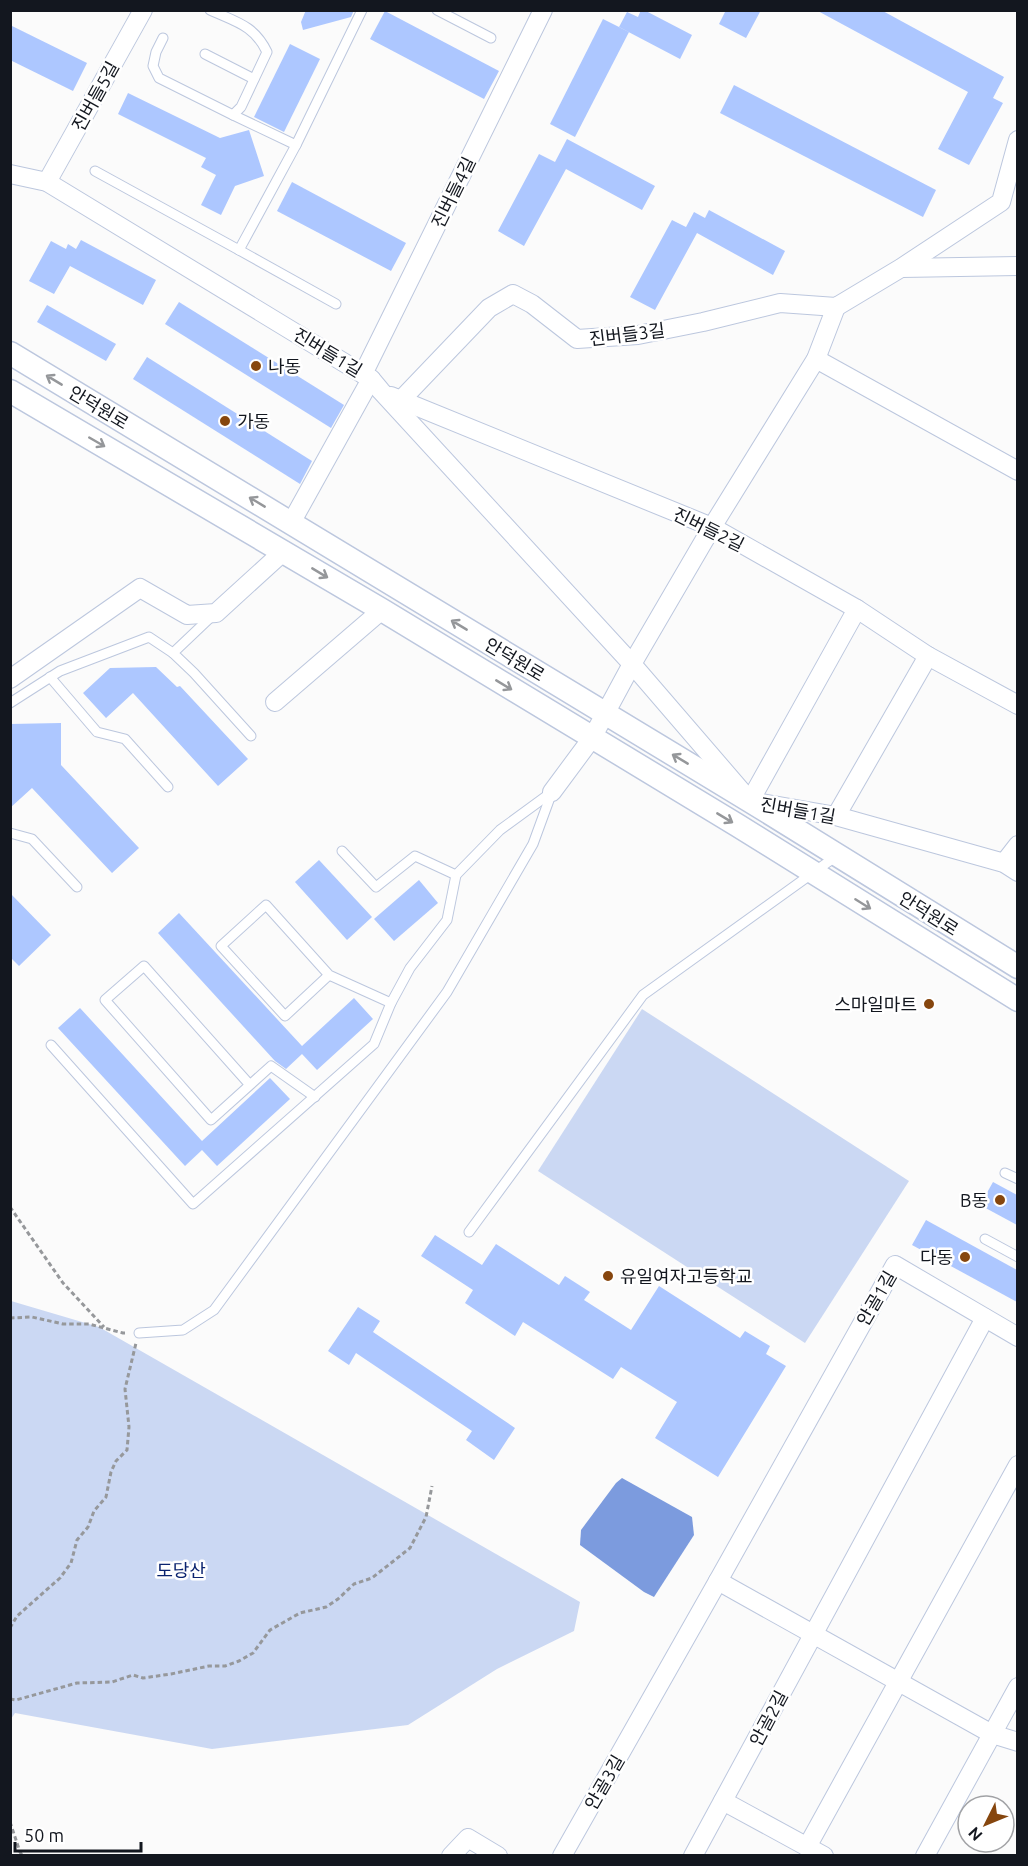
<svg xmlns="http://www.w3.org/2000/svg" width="1028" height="1866" font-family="Ubuntu,'Noto Sans KR',sans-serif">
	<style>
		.green { fill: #cbd8f3 }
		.water { fill: #7c9bde }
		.building { fill: #adc7ff }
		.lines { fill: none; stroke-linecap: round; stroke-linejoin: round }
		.service-casing { stroke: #bcc7de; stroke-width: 11 }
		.minor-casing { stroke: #bcc7de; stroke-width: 20 }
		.tertiary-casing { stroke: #bcc7de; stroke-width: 25 }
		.path { stroke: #96989b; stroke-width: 3; stroke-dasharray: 4.5 3; stroke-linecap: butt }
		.service { stroke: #fff; stroke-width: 9 }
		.minor { stroke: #fff; stroke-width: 18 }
		.tertiary { stroke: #fff; stroke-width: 22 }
		.oneway { stroke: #95979a }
		.poi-dot { fill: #86460e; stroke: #fff; stroke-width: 2 }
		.labels { text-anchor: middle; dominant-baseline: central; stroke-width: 5; stroke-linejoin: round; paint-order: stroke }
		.street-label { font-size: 18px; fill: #13171f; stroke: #fff }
		.poi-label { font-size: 18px; fill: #13171f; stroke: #fff; text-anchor: start }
		.park-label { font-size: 18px; fill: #0a236f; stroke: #fff }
	</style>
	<rect width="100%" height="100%" fill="#fbfbfb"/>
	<g class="green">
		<polygon points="642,1009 909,1181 805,1343 538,1171"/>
		<polygon points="11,1301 99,1327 580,1602 574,1631 497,1669 408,1725 212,1749 15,1713 11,1719"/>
	</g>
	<polygon class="water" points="622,1478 692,1517 694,1535 654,1597 644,1592 580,1545 581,1530 616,1483"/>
	<g class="building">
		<polygon points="306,10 354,10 351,17 303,30 301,22"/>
		<polygon points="641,10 644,10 692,35 680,59 619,27 627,12 638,17"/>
		<polygon points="726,10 761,10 746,38 719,24"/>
		<polygon points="816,10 881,10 1004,77 993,98 1003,103 969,165 938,149 968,92"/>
		<polygon points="385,11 499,71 484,99 370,39"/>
		<polygon points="603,19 629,32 575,137 550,124"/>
		<polygon points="10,25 87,63 73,91 10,60"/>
		<polygon points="290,44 320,59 284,132 254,117"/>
		<polygon points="734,85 936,190 923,217 720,113"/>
		<polygon points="128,93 220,138 249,130 264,176 235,186 221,215 201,205 216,175 201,167 206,158 118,114"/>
		<polygon points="567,139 655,186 642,210 566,169 524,246 498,231 539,154 555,162"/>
		<polygon points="292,182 406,243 391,271 277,211"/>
		<polygon points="709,210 785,251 773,275 697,233 655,310 630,297 672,220 686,227 694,212 705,218"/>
		<polygon points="81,240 156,280 143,305 70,266 54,294 29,281 51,241 66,249 68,244 76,249"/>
		<polygon points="179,302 344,405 331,428 165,324"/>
		<polygon points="47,305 116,344 106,361 37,322"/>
		<polygon points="147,357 312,461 300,484 133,379"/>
		<polygon points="156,667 177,687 180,686 248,759 218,786 133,693 106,718 83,693 110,668"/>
		<polygon points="61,723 61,765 139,848 112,873 32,788 10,808 10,724"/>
		<polygon points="319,860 372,917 347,940 295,882"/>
		<polygon points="419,880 438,903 394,941 374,919"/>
		<polygon points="10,893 51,935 19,966 10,957"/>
		<polygon points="179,913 302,1046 354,998 373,1019 317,1070 302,1054 286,1069 275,1061 158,933"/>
		<polygon points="80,1008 202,1141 270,1078 290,1099 217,1166 202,1150 185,1166 58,1028"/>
		<polygon points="993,1182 1017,1195 1017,1225 980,1205"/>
		<polygon points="926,1220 1017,1270 1017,1302 912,1245"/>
		<polygon points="435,1235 482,1265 496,1244 559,1285 565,1276 590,1292 584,1300 631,1330 659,1286 740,1338 745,1331 770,1346 766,1354 786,1366 718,1477 655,1438 677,1402 621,1367 613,1379 523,1322 515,1336 465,1303 473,1290 421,1256"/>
		<polygon points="358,1307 380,1321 373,1332 515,1428 494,1460 466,1440 472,1431 356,1353 349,1365 328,1351"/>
	</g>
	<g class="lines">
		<defs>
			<g id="service">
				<polyline points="437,10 491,38"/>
				<path d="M163 38 156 52 153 66 159 78 233 115 241 107 267 52C254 25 236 22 210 10"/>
				<polyline points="205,54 254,79"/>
				<polyline points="233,115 296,145 362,10"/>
				<polyline points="296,145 239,250 336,304"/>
				<polyline points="95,171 239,250"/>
				<polyline points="213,615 173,653 194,673 251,736"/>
				<polyline points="50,677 97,732 125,739 168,787"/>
				<polyline points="10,703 60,671 149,637 173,653"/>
				<polyline points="10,833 32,839 77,887"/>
				<polyline points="342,851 376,887 415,856 456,875 500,830 552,792"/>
				<polyline points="329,975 266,905 221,946 285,1016 329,975 391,1003"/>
				<polyline points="51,1045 193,1204 374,1044 391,1003 410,968 447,920 456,875"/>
				<polyline points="250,1085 144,966 105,1000 211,1120 271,1066 315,1097"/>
				<polyline points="1005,1173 1018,1179"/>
				<polyline points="469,1232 643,995 835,857"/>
				<polyline points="985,1239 1018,1257"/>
				<polyline points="139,1333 183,1330 214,1310 447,992 533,844 552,792"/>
			</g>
			<g id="minor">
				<polyline points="10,174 47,182 371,379 381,391 632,664 750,801 836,816 1004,863 1018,872"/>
				<polyline points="47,182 143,10"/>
				<polyline points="902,268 1018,266"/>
				<polyline points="816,359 1018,471"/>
				<polyline points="363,374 543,10"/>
				<polyline points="391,396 712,527 857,609 928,656 1018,705"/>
				<polyline points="401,400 489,308 513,294 532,304 577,339 638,335 703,322 780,303 836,307 901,268 1001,202 1018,140"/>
				<polyline points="291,523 371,379"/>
				<polyline points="10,679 140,588 187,615 216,613 284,551"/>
				<polyline points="275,702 382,610"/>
				<polyline points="552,792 592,738 632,664 712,527 816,359 836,307"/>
				<polyline points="750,801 857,609"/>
				<polyline points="836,816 928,656"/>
				<polyline points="1004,863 1018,845"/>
				<polyline points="718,1581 992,1734 1018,1742"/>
				<polyline points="723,1801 824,1856"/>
				<polyline points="807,1847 1018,1465"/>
				<polyline points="451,1856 468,1838 498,1856"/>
				<polyline points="562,1856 718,1581 895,1265 1018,1337"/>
				<polyline points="693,1856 985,1318"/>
				<polyline points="925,1856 1018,1687"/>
			</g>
			<g id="tertiary">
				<polyline points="10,353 750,801 1018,967"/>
				<polyline points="10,391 382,610 737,825 1018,1000"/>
			</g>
		</defs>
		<use href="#service" class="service-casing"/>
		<use href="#minor" class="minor-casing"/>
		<use href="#tertiary" class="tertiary-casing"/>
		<g class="path">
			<polyline points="10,1207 63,1283 104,1327"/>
			<polyline points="10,1318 32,1317 63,1324 89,1324 123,1333 128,1333"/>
			<polyline points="10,1628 17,1616 60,1578 71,1563 77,1540 88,1527 94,1511 106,1497 111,1472 116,1461 127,1450 129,1427 125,1389 136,1343"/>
			<polyline points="10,1699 16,1700 77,1683 112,1682 133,1675 143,1678 171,1674 209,1666 225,1666 239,1661 253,1653 270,1630 300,1613 326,1607 338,1599 354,1584 372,1578 410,1548 426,1517 432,1486"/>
			<polyline points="10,1822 20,1852 23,1856"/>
		</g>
		<use href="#service" class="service"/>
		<use href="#minor" class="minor"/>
		<use href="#tertiary" class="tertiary"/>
	</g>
	<defs><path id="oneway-shaft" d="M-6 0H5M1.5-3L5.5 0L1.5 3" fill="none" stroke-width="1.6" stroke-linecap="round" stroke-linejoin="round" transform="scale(1.5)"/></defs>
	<g class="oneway">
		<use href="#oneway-shaft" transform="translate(54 380) rotate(-149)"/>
		<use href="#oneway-shaft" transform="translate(97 442) rotate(30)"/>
		<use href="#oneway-shaft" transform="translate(257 502) rotate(-149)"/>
		<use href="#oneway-shaft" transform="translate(320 573) rotate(31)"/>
		<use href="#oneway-shaft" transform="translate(459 625) rotate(-149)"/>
		<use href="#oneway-shaft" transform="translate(504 685) rotate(31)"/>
		<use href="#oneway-shaft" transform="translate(680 759) rotate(-149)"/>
		<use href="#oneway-shaft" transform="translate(725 818) rotate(31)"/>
		<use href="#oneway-shaft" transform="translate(863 904) rotate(32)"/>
	</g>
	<g class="poi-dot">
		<circle cx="256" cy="366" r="6"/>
		<circle cx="225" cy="421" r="6"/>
		<circle cx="929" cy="1004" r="6"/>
		<circle cx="1000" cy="1200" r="6"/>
		<circle cx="965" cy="1257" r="6"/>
		<circle cx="608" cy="1276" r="6"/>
	</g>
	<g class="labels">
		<g class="street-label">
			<text transform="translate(95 96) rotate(-61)">진버들5길</text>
			<text transform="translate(453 192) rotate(-64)">진버들4길</text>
			<text transform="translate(627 334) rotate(-7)">진버들3길</text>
			<text transform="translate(328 352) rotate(31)">진버들1길</text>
			<text transform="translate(99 407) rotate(31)">안덕원로</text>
			<text transform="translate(709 529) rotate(26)">진버들2길</text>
			<text transform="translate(515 659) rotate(31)">안덕원로</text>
			<text transform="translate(798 810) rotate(10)">진버들1길</text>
			<text transform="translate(929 913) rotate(32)">안덕원로</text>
			<text transform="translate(876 1298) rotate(-60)">안골1길</text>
			<text transform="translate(768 1718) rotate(-62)">안골2길</text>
			<text transform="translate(604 1782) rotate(-60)">안골3길</text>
		</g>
		<g class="poi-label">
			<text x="268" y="366">나동</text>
			<text x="237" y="421">가동</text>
			<text x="917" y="1004" text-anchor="end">스마일마트</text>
			<text x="988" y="1200" text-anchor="end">B동</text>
			<text x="953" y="1257" text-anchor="end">다동</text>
			<text x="620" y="1276">유일여자고등학교</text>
		</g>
		<g class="park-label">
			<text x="181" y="1570">도당산</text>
		</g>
	</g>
	<rect width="1028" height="1866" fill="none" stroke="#13171f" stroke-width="24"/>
	<g transform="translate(986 1824) rotate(227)"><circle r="28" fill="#ffffff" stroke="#a1a2a5" stroke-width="1.5"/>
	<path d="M0-4.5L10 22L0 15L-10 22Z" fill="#86460e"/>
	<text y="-9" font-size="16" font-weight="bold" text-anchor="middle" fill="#13171f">N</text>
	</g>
	<path d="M15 1842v9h126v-9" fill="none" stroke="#13171f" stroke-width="3"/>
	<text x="24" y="1842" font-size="18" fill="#13171f" stroke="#ffffff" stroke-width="4.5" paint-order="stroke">50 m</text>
</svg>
